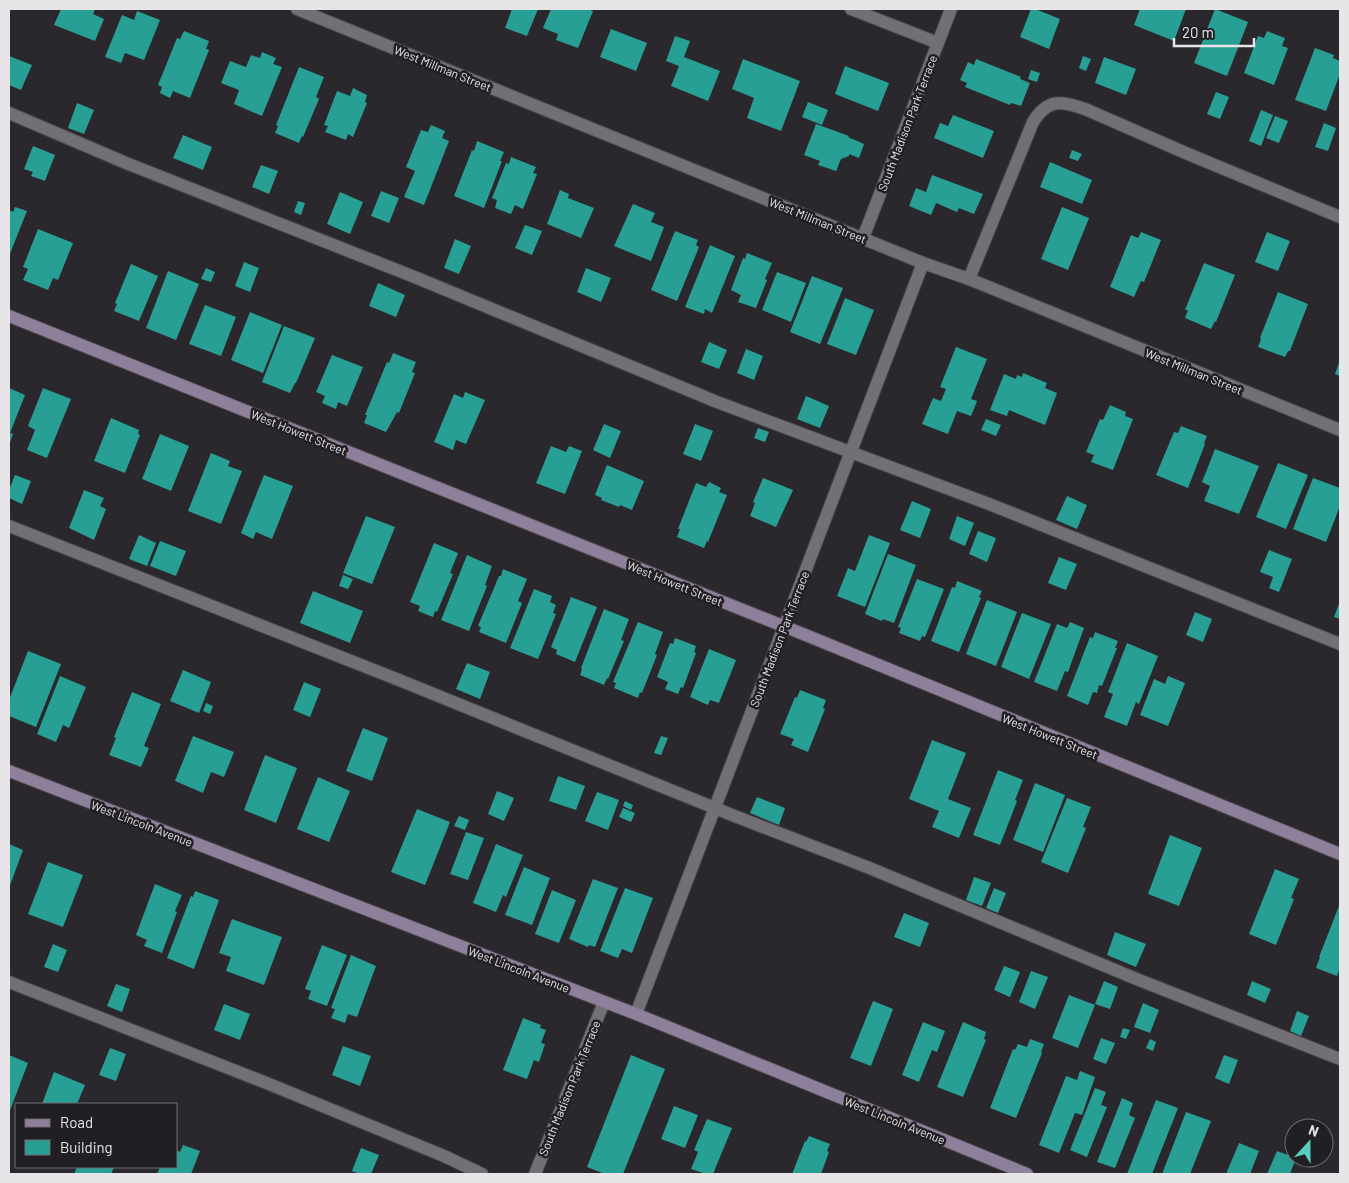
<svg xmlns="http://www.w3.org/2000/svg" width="1349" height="1183" font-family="Barlow,sans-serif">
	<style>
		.building { fill: #289f94 }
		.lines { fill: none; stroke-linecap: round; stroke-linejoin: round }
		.service-casing { stroke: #464448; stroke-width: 14 }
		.minor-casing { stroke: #464448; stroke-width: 14 }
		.secondary-casing { stroke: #464448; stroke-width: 14 }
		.service { stroke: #726f75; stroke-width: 12 }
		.minor { stroke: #726f75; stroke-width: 12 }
		.secondary { stroke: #8e7f9b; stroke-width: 12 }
		.labels { text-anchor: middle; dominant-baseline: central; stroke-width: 5; stroke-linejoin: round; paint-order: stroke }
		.street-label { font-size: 12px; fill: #e7e5e8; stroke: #211f23 }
	</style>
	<rect width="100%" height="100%" fill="#2a282d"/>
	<g class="building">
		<polygon points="61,9 95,9 93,14 104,19 95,41 54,25"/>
		<polygon points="512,9 538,9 527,36 505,28"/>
		<polygon points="551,9 588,9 593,11 578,48 556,40 558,34 543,28"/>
		<polygon points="1031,9 1035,9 1060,19 1049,49 1020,37"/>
		<polygon points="1140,9 1186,9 1174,41 1134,25"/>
		<polygon points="1215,9 1248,22 1227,76 1194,63"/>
		<polygon points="137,11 160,20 144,60 125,53 121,63 105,57 122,15 134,20"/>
		<polygon points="611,29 647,43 636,71 600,57"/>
		<polygon points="184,31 209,41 206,49 209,50 190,98 173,91 170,98 160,93 162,87 158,85 177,38 180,39"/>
		<polygon points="1267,31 1285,38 1282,46 1288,48 1274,85 1244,73 1258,36 1264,38"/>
		<polygon points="675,36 690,41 684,57 720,71 708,101 671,86 679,66 666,61"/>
		<polygon points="1315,48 1334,55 1333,58 1340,61 1340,74 1326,111 1295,100"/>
		<polygon points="262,52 276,58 273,64 282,67 262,116 234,104 239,90 221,83 230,61 246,67 251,55 260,58"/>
		<polygon points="9,56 32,65 21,90 9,85"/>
		<polygon points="1083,56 1091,59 1086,71 1079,68"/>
		<polygon points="1104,57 1136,69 1126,95 1095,83"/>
		<polygon points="743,59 800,81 781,131 747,118 754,98 732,89"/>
		<polygon points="976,59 1021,77 1020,79 1030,83 1021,106 1011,103 1010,105 965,87 967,83 960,80 968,62 974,65"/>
		<polygon points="845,66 889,83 878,111 835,94"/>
		<polygon points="299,67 324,77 316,97 319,99 303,137 302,136 299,143 275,133 278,126 276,125"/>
		<polygon points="1031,70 1040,73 1037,82 1028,79"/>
		<polygon points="353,88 367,95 365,102 367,103 353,137 348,134 346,140 325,132 328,126 324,125 337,91 350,96"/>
		<polygon points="1216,92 1229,97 1220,119 1207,114"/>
		<polygon points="808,102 828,110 822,125 802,117"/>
		<polygon points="77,103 94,110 84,134 68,128"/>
		<polygon points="1261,110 1273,115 1261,146 1249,141"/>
		<polygon points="953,115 994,131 983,158 934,138 940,123 948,126"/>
		<polygon points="1275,116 1288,121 1279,143 1266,138"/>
		<polygon points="1324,123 1336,128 1328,151 1315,147"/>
		<polygon points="816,124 849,136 848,137 864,144 859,158 849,154 849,156 841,159 836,171 818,165 820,161 804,155"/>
		<polygon points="431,125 445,131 442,138 449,141 424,205 404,197 415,171 406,167 421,130 428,132"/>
		<polygon points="183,135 212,147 203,170 173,158"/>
		<polygon points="477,141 504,152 500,161 502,161 484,208 454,196 472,150 474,151"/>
		<polygon points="33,146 55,155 45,181 31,176 33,172 24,169"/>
		<polygon points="1072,150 1082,154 1078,161 1069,158"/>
		<polygon points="511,157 536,167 533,173 537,174 523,209 515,205 511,214 495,208 497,200 492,198 506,163 509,164"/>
		<polygon points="1050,162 1092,180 1082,204 1040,187"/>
		<polygon points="261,165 278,171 269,194 252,187"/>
		<polygon points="932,175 983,194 974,214 959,208 957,212 936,203 931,215 909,206 916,188 926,192"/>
		<polygon points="560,190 569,194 568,198 594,208 581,238 547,224"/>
		<polygon points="381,191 399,198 389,223 371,216"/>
		<polygon points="340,192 363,202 350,234 327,224"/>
		<polygon points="298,201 305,203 301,215 294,212"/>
		<polygon points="633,204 655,213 651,222 664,227 651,261 614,246"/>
		<polygon points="15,207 27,211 9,256 9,210 13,212"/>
		<polygon points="1062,207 1089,218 1068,270 1041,259"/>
		<polygon points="525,225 542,231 532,255 515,248"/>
		<polygon points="38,229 73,243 58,280 53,278 48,290 23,280 28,269 23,267"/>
		<polygon points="675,231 698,240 696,245 699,247 677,301 651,290"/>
		<polygon points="1141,232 1161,240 1144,282 1141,281 1134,297 1110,287 1131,235 1138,238"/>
		<polygon points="1267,232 1290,241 1278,271 1255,262"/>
		<polygon points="455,239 471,246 459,274 444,268"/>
		<polygon points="710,245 735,256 712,313 705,309 704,314 685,307"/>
		<polygon points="747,253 772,263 765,279 767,280 756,308 738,302 741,295 731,290 743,258 745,259"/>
		<polygon points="244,262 259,268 250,292 235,286"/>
		<polygon points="1204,263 1235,275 1216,322 1215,321 1211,329 1185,318 1188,310 1185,310"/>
		<polygon points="131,264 158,276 139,321 114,311 117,304 115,303"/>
		<polygon points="206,268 215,272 211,282 201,279"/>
		<polygon points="586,268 611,278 601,302 577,292"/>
		<polygon points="168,271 199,284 176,340 146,328"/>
		<polygon points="777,272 806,283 791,322 762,310"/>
		<polygon points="812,276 843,288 820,344 790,332"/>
		<polygon points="378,283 405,295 396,317 369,306"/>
		<polygon points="1278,292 1308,304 1290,351 1288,351 1285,357 1258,347 1261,339 1260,338"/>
		<polygon points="845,298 874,310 856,355 827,344"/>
		<polygon points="205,305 236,317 221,356 189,344"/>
		<polygon points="250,312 282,325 263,373 231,360"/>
		<polygon points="284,326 315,338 296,383 295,383 290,393 262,382"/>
		<polygon points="709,342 727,350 719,369 701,362"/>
		<polygon points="956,347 987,359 971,399 977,401 971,416 957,411 948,434 922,424 933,398 941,401 946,389 940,387"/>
		<polygon points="746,349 763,356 754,380 737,373"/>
		<polygon points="393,353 416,362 412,372 415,373 399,413 397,412 386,432 364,423 367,415 365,415 387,362 389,363"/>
		<polygon points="332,355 363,367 347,406 338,402 336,409 322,403 325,396 316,392"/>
		<polygon points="1340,360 1340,376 1335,374"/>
		<polygon points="1023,373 1047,383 1045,388 1057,393 1045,425 1009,410 1007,416 990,410 1004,374 1016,379 1017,375 1022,377"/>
		<polygon points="9,388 25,395 10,433 13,434 9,445"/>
		<polygon points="43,388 71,399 47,458 27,450 35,430 28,426"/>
		<polygon points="465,392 485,400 466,444 456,440 453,450 434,442 454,394 463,398"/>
		<polygon points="806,396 829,406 820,428 797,419"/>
		<polygon points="1110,405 1126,412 1125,416 1133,419 1113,470 1091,462 1094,455 1086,452 1100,419 1103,420"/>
		<polygon points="111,418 139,430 138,434 140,435 125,473 94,461"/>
		<polygon points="986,419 1001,425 996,436 981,430"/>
		<polygon points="604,424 621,431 610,458 593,450"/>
		<polygon points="695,424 713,431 701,461 683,454"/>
		<polygon points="1181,426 1207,436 1204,443 1205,444 1188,488 1156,475 1174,432 1178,433"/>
		<polygon points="758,428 769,432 765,442 754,438"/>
		<polygon points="160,434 189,446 171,491 142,479"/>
		<polygon points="551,446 566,452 569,446 582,451 565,494 536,483"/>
		<polygon points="1215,449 1259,466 1239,514 1204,501 1210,486 1202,482"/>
		<polygon points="211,453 230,461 228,466 242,471 221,524 188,511"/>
		<polygon points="1278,463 1308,475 1286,529 1256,517"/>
		<polygon points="607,465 644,481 632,510 620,505 619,507 601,500 602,498 595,495"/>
		<polygon points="15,475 31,481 22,504 9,498 9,490"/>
		<polygon points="264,475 293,486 272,539 256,532 253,539 241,533"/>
		<polygon points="763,478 793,490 776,527 750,516 755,503 753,502"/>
		<polygon points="1313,478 1340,488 1340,506 1326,542 1293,529"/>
		<polygon points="709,482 721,488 719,492 727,495 708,542 707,541 704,548 677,537 680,529 678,529 696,483 706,487"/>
		<polygon points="84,490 104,498 100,506 106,509 94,540 69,528"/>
		<polygon points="1067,496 1087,505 1077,529 1056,520"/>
		<polygon points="912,501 931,509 920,538 900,530"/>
		<polygon points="366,516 395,527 372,584 343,573"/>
		<polygon points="957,516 974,523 965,546 949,539"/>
		<polygon points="978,531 996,538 987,562 969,554"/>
		<polygon points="139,535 156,543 147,566 129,559"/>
		<polygon points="869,535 890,543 865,607 837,596 848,568 855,571"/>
		<polygon points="160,541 186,551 176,576 150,566"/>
		<polygon points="434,543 458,553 450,573 453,574 437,612 435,611 433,617 418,611 420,606 410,602"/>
		<polygon points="1269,550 1292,559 1279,592 1269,588 1273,577 1260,572"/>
		<polygon points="888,554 916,565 894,623 883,619 882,621 865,614"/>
		<polygon points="467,555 492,566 485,585 487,586 469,631 441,620"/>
		<polygon points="1059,557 1077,564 1066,590 1048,583"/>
		<polygon points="503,569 527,579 518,601 522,603 506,643 479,632 481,627 478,626 499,576 501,576"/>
		<polygon points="343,575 353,579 348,589 339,586"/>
		<polygon points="917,579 944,589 925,637 922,636 920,641 899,633 901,628 898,627"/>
		<polygon points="957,581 982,591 979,597 981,598 959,652 931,641 952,587 955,588"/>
		<polygon points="534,589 552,596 550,602 556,605 553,613 556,614 538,659 510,648"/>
		<polygon points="313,591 363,611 350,643 300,623"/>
		<polygon points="571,597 597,607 575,662 556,654 557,650 551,647"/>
		<polygon points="987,600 1017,612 996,666 966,654"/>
		<polygon points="1340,601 1340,619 1334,617"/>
		<polygon points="604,609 629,619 621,640 624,641 608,679 607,678 604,685 580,675 582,669 581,668"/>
		<polygon points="1195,612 1212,619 1203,642 1186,635"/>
		<polygon points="1022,613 1051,624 1029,679 1001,667"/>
		<polygon points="638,622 663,632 655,654 657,655 642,693 640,692 638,698 614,688 616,683 613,682"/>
		<polygon points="1070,622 1084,628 1068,672 1065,671 1057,691 1034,682 1057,624 1067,628"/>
		<polygon points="1095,632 1118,641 1115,648 1117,648 1102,686 1099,685 1097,693 1093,692 1088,705 1067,696 1090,637 1093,638"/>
		<polygon points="675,638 696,646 694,652 696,653 683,688 681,687 678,694 665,689 668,682 657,677 670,643 673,644"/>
		<polygon points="1127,643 1158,656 1139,704 1136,702 1127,726 1104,717 1113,694 1108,692"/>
		<polygon points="709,649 736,660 719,703 710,700 708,705 690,697"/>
		<polygon points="28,651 61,664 36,727 9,716 9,700"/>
		<polygon points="467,663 490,672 480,699 456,689"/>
		<polygon points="183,670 211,682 199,713 170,701"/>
		<polygon points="60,676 86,687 69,728 63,725 56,742 37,734"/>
		<polygon points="1168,676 1185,683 1168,726 1140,715 1154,679 1165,684"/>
		<polygon points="304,682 321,689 310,717 293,710"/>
		<polygon points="800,690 826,700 823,708 825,709 808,752 791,745 794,739 780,734 795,697 797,698"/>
		<polygon points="132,692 161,704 144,746 149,748 141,767 109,755 116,738 114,737"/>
		<polygon points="206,703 213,706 210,714 203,711"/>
		<polygon points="363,728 388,738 372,781 346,771"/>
		<polygon points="193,736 234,752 224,777 211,772 203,793 175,781"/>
		<polygon points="661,736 668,738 661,755 654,753"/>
		<polygon points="932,740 966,753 948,799 971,808 959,838 932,827 939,811 909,799"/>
		<polygon points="265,755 297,768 276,823 244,810"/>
		<polygon points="998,770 1023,780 1015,800 1017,801 1000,845 973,835"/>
		<polygon points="558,776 585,786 576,810 549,801"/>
		<polygon points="318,777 350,791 329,842 297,829"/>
		<polygon points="1035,783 1065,795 1043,852 1013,840"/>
		<polygon points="497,791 514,798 504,821 488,814"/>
		<polygon points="597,792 619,800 608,830 585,821"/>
		<polygon points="757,797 785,808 779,825 750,813"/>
		<polygon points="1067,798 1091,807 1083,827 1086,828 1068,873 1041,862"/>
		<polygon points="625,801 633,805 631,810 623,806"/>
		<polygon points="623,808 635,813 631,822 619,817"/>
		<polygon points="417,809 450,822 425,885 391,872"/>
		<polygon points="459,816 469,820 465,830 454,826"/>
		<polygon points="466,832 484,838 468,880 450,874"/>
		<polygon points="1170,835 1202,848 1179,906 1148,894"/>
		<polygon points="9,844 23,850 9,888"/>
		<polygon points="496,844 523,855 506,897 503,895 496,912 473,903"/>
		<polygon points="48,862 83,875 63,927 28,914"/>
		<polygon points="524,867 550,878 532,925 505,915"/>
		<polygon points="1275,869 1299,879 1291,898 1294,899 1276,945 1249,934"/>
		<polygon points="974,877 991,883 982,906 966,900"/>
		<polygon points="593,879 618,888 595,947 589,945 588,947 569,939"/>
		<polygon points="155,884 182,895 175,911 177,912 162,953 144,946 147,940 136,935"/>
		<polygon points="625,888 653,898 632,953 622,949 618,958 600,951"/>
		<polygon points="994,888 1006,893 998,913 986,908"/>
		<polygon points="552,890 576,900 559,943 535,934"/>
		<polygon points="195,891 219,900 194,969 167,958 191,896 193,897"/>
		<polygon points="1339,906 1340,907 1340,968 1337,976 1316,968 1320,957 1319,957"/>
		<polygon points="904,913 929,923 920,947 894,937"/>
		<polygon points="232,919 282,937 264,985 226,971 231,957 219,953"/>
		<polygon points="1115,932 1146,944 1136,967 1107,955"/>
		<polygon points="53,944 67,950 58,972 44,967"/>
		<polygon points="322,945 347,955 327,1006 308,999 311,991 305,989"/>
		<polygon points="351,955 376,966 357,1017 348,1014 345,1023 331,1018 335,1009 331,1008"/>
		<polygon points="1004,966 1020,972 1010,997 994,990"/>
		<polygon points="1031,971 1048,977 1035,1009 1019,1002"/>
		<polygon points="1104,981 1118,987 1110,1009 1095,1004"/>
		<polygon points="1252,981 1271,989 1265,1003 1247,995"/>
		<polygon points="116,984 130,989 122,1012 107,1006"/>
		<polygon points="1069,995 1095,1005 1078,1048 1052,1038"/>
		<polygon points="873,1001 893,1009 871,1066 850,1058"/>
		<polygon points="1143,1003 1159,1010 1150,1033 1134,1027"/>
		<polygon points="224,1004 250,1014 240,1040 214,1030"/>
		<polygon points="1297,1011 1309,1016 1301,1036 1290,1031"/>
		<polygon points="523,1018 541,1025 540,1028 546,1030 541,1043 545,1044 539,1062 534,1060 527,1079 503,1070"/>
		<polygon points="923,1022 945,1031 937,1052 932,1050 919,1082 902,1075"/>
		<polygon points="963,1022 986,1032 984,1039 986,1040 963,1097 937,1087"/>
		<polygon points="1123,1028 1130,1030 1126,1039 1120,1037"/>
		<polygon points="1101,1038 1115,1043 1106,1064 1093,1059"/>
		<polygon points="1030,1039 1044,1044 1041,1052 1042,1053 1016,1118 990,1108 1013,1049 1015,1050 1018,1044 1027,1047"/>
		<polygon points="1150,1039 1156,1042 1153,1051 1146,1048"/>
		<polygon points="343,1046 371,1056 360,1086 332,1075"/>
		<polygon points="110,1048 126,1054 116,1081 99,1075"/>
		<polygon points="9,1055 28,1063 9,1113"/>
		<polygon points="631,1055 665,1069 623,1174 605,1174 587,1167"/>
		<polygon points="1224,1055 1238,1060 1229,1084 1215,1078"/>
		<polygon points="1080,1071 1095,1077 1082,1115 1075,1113 1059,1153 1039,1145 1066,1076 1077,1080"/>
		<polygon points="54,1072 85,1085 77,1104 42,1104"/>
		<polygon points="1095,1088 1106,1092 1101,1105 1107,1107 1087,1157 1070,1150"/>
		<polygon points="1122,1098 1133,1103 1129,1115 1135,1118 1115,1168 1097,1162"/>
		<polygon points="1156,1100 1178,1108 1152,1174 1127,1174"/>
		<polygon points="674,1106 698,1115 685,1148 661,1139"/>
		<polygon points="1186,1112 1211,1121 1190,1174 1162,1174"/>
		<polygon points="707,1119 732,1128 713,1174 706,1174 691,1169 698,1152 694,1150"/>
		<polygon points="809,1136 830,1144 827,1151 829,1152 821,1174 792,1174 805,1141 806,1142"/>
		<polygon points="1239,1143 1259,1151 1250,1174 1226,1174"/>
		<polygon points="183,1145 200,1151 191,1174 157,1174 160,1167 176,1167 176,1150 180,1152"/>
		<polygon points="361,1148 379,1155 371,1174 360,1174 352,1171"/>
		<polygon points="1277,1151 1296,1158 1290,1174 1267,1174"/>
		<polygon points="77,1167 114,1167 111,1174 74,1174"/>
	</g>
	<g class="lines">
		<defs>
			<g id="service">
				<polyline points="851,9 938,43"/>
				<polyline points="9,113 126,163 417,278 717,402 989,504 1340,644"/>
				<path d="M969 279 1033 122C1048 98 1061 101 1085 109L1188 154 1340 217"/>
				<polyline points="9,526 399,680 737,817 867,867 1139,980 1340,1059"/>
				<polyline points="9,982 269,1084 444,1156 482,1174"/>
			</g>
			<g id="minor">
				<polyline points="297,9 923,263 969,279 1340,430"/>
				<polyline points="863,238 951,9"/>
				<polyline points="636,1014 923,263"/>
				<polyline points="535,1174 604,1002"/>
			</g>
			<g id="secondary">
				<polyline points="9,316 808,636 1340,854"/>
				<polyline points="9,771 636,1014 1027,1174"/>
			</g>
		</defs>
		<use href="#service" class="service-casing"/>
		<use href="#minor" class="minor-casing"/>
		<use href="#secondary" class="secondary-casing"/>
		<use href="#service" class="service"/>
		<use href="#minor" class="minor"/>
		<use href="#secondary" class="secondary"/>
	</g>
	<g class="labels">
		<g class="street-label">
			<text transform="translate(443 68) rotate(22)">West Millman Street</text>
			<text transform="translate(907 123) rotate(-69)">South Madison Park Terrace</text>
			<text transform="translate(818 220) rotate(22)">West Millman Street</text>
			<text transform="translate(1194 371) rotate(22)">West Millman Street</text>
			<text transform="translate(299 432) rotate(22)">West Howett Street</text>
			<text transform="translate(675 583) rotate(22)">West Howett Street</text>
			<text transform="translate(779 639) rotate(-69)">South Madison Park Terrace</text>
			<text transform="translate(1050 736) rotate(22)">West Howett Street</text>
			<text transform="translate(142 823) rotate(21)">West Lincoln Avenue</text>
			<text transform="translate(519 969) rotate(21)">West Lincoln Avenue</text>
			<text transform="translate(569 1088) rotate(-68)">South Madison Park Terrace</text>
			<text transform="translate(895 1120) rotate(22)">West Lincoln Avenue</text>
		</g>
	</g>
	<rect width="1349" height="1183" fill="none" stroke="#e7e5e8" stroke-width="20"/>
	<rect x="15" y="1103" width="162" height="65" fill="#211f23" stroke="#706e72"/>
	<rect x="25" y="1119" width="25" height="8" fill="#8e7f9b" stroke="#706e72"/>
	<text x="60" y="1128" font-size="15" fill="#e7e5e8">Road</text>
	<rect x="25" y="1140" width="25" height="15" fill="#289f94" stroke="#706e72"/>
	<text x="60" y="1153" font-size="15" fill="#e7e5e8">Building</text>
	<g transform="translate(1309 1143) rotate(21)"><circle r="24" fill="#211f23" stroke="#706e72"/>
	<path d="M0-4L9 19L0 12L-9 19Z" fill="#57cec2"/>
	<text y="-8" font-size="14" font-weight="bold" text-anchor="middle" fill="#e7e5e8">N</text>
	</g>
	<path d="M1174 38v8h80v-8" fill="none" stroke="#e7e5e8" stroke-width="2.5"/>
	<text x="1182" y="38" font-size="15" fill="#e7e5e8" stroke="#211f23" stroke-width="4" paint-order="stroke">20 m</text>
</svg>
